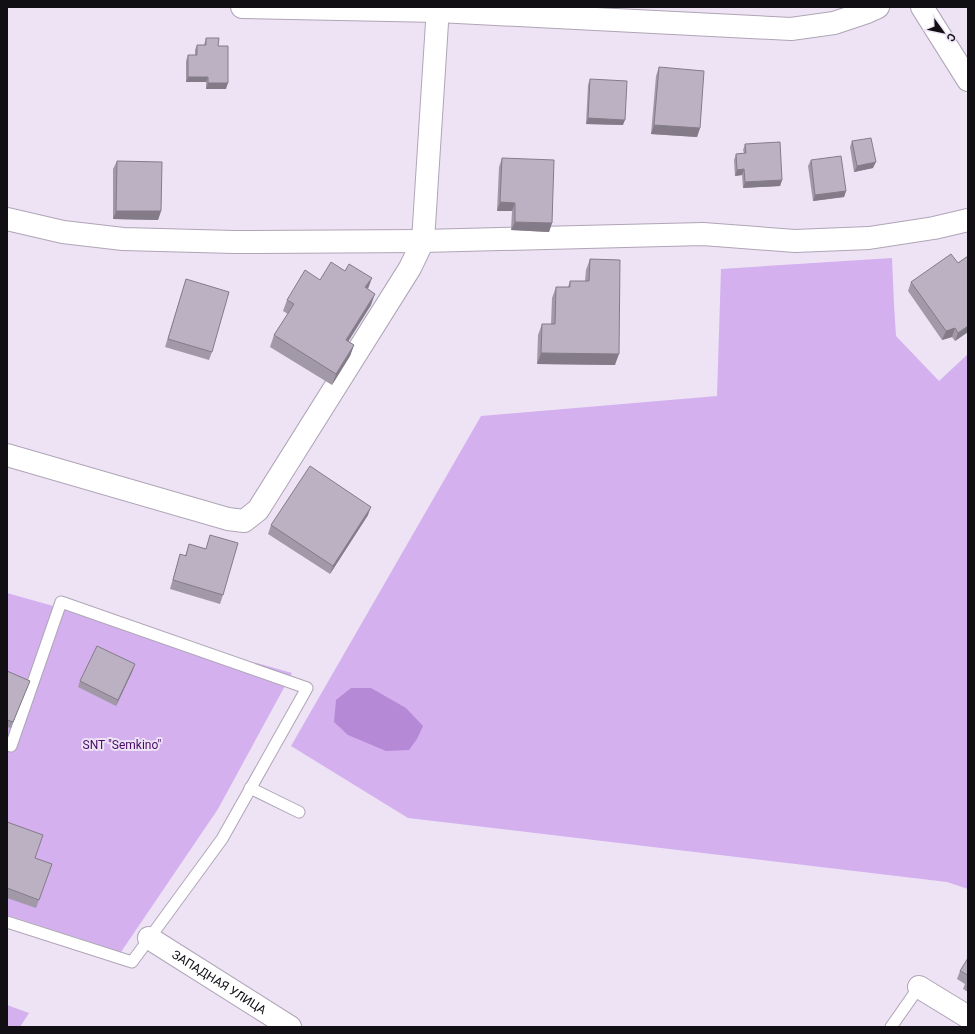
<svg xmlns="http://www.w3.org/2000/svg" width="975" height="1034" font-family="Roboto,sans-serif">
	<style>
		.green { fill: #d4b0ef }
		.water { fill: #b689d6 }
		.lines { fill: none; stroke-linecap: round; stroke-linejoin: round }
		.lane-casing { stroke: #afa5b7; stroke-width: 13 }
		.street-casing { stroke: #afa5b7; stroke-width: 24 }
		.lane { stroke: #fff; stroke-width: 11 }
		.street { stroke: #fff; stroke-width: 22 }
		.wall { fill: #a198a8 }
		.shaded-wall { fill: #837c88 }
		.building { fill: #bbb1c3; stroke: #837c88 }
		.labels { text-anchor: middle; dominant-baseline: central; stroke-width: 4; stroke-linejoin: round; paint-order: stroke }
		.park-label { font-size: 12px; fill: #490a68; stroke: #ede3f5 }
		.street-label { font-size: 12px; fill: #110e14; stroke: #ede3f5 }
	</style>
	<rect width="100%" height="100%" fill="#ede3f5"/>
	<g class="green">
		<polygon points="892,258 894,305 896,336 939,381 968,354 968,889 947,882 408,818 291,746 481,416 717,396 721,269"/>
		<polygon points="7,593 292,673 218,809 121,952 7,915"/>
		<polygon points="7,1005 29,1013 20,1027 7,1027"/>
	</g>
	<polygon class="water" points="351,688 371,688 406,708 423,726 417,739 409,750 386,751 348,735 334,722 336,700"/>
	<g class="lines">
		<defs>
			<g id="lane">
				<polyline points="250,788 299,812"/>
				<polyline points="7,922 132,962 222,839 307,688 61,602 11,746"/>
				<polyline points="891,1027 919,987"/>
			</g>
			<g id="street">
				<polyline points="242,7 438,11 791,29 834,23 867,12 878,7"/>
				<polyline points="922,7 968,80"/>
				<polyline points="7,219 63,232 123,239 234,242 423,241 703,234 795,241 869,238 934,228 968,220"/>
				<polyline points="7,455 228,519 244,521 258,510 410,268 423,241 438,7"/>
				<path id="s1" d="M149 938 290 1027"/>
				<polyline points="919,987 968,1017"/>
			</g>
		</defs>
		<use href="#lane" class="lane-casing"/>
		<use href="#street" class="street-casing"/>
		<use href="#lane" class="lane"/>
		<use href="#street" class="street"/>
	</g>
	<g class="wall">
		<polygon points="206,38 218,46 226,89 206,89 206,82 186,82 186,61 188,55 195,55 195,50 197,45 204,45"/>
		<polygon points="659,67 700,128 697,137 651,134 656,76"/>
		<polygon points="590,79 623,125 586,124 588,85"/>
		<polygon points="852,141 873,168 854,172 850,147"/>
		<polygon points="745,144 782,180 780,186 743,188 742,175 735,176 734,160 736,154 744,153 743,150"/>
		<polygon points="502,158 552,223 549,232 511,230 512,211 497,211 499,167"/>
		<polygon points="811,160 846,191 844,197 813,201 808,166"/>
		<polygon points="117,161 161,211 158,220 113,219 113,169"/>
		<polygon points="968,256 968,332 955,341 952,337 942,340 908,291 911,282 958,263"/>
		<polygon points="590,259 615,365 537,364 538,335 542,324 551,324 552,298 556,287 568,287 570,281 585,281 586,270"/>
		<polygon points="186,279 212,352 209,360 165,347"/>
		<polygon points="320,280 368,289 371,305 348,342 354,345 350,356 332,385 270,347 274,335 288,314 283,311 287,300"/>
		<polygon points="368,515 330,574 268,534 271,525"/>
		<polygon points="210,535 223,595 220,604 170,589 180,554 185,556 189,544 206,549"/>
		<polygon points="133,670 116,706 78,687 80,681"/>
		<polygon points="7,671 30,681 11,728 7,727"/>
		<polygon points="7,822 35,858 52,864 36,908 7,898"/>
		<polygon points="968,958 968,992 963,989 965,984 957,979 960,971"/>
	</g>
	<g class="shaded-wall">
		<polygon points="188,77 208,77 206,82 186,82"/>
		<polygon points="208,83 228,83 226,89 206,89"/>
		<polygon points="588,118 625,120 623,125 586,124"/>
		<polygon points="654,125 700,128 697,137 651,134"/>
		<polygon points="876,162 873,168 854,172 857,166"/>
		<polygon points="744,169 742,175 735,176 737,170"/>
		<polygon points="782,180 780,186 743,188 745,182"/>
		<polygon points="846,191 844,197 813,201 815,195"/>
		<polygon points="500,202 515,203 512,211 497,211"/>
		<polygon points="116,211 161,211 158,220 113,219"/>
		<polygon points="515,222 552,223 549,232 511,230"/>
		<polygon points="372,278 368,289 365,287"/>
		<polygon points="375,294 371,305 342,351 346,340"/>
		<polygon points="968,326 968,332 955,341 958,333"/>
		<polygon points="955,328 952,337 942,340 946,331"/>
		<polygon points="354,345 350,356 332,385 336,374"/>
		<polygon points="541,353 619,354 615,365 537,364"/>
		<polygon points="371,507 368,515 330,574 333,566"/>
		<polygon points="135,664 133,670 116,706 118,700"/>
	</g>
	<g class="building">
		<polygon points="206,38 219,38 218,46 228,46 228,83 208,83 208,77 188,77 188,55 197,55 197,45 206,45"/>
		<polygon points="659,67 704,71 700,128 654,125"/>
		<polygon points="590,79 627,81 625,120 588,118"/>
		<polygon points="871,138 876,162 857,166 852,141"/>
		<polygon points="780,142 782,180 745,182 744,169 737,170 736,154 746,153 745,144"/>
		<polygon points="841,156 846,191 815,195 811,160"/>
		<polygon points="502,158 554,160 552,223 515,222 515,203 500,202"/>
		<polygon points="117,161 162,162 161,211 116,211"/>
		<polygon points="951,254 958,263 968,256 968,326 958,333 955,328 946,331 911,282"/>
		<polygon points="590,259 620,260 619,354 541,353 542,324 555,324 556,287 570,287 570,281 589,281"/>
		<polygon points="331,262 345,271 349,264 372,278 365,287 375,294 346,340 354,345 336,374 274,335 294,304 287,300 305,270 320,280"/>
		<polygon points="186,279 229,292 212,352 168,339"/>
		<polygon points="310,466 371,507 333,566 271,525"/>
		<polygon points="210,535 238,543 223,595 173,580 180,554 186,556 189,544 206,549"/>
		<polygon points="97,646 135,664 118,700 80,681"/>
		<polygon points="7,671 30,681 13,722 7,720"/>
		<polygon points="7,822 43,835 35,858 52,864 39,900 7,888"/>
		<polygon points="968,958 968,975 960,971"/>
	</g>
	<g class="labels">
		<g class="park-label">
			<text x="122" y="745">SNT "Semkino"</text>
		</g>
		<g class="street-label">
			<text stroke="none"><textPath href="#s1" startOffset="83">ЗАПАДНАЯ УЛИЦА</textPath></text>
		</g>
	</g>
	<rect width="975" height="1034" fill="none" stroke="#110e14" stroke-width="16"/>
	<g transform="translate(943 32) rotate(123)" stroke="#ede3f5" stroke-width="3" paint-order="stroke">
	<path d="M0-3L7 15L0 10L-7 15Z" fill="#110e14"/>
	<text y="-6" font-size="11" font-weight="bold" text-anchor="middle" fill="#110e14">С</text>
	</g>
</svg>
